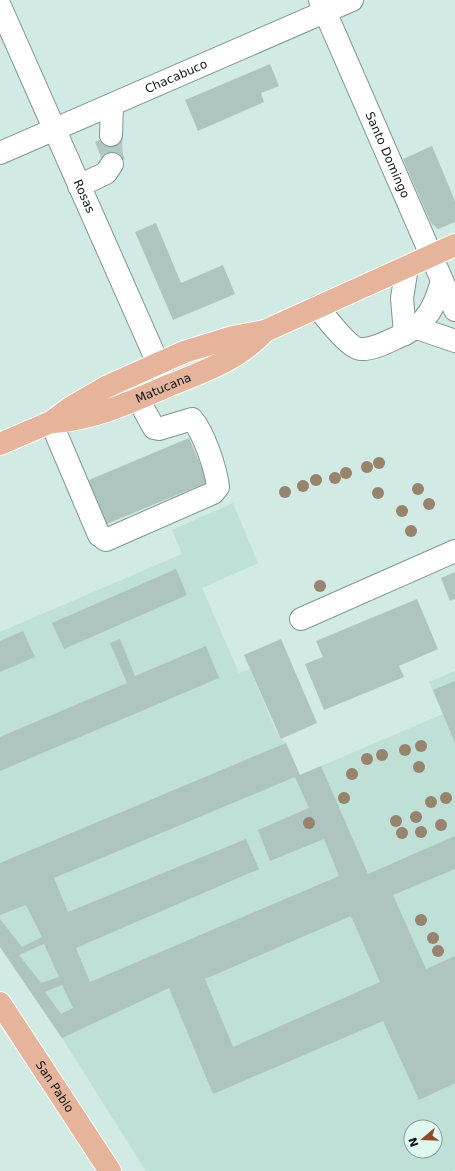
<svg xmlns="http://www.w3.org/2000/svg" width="455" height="1171" font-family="'DejaVu Sans',sans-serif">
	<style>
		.built { fill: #bee0d6; fill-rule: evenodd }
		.building { fill: #adc5be; fill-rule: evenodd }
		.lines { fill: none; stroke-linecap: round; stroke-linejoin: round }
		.minor-tunnel { stroke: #b3cac4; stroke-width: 22; stroke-dasharray: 22 11; stroke-linecap: butt }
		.minor-casing { stroke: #7f9790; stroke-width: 24 }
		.major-casing { stroke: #fff; stroke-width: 24 }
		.minor { stroke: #fff; stroke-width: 22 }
		.major { stroke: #e6b49a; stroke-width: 22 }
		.tree { fill: #98836c }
		.labels { text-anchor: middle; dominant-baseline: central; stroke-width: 4; stroke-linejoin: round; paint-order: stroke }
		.street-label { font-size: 12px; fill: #0b1412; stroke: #def8f0 }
	</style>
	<rect width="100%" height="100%" fill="#d1eae3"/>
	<path class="built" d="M233 503 258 563 202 588 239 673 250 669 274 727 281 739 286 743 300 775 443 714 429 682 455 671V1170L450 1171H146L62 1038 0 947V632L182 554 172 530ZM411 1127H435V1151H411Z"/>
	<g class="building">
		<polygon points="270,64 279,86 261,93 264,102 198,131 185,100"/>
		<polygon points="114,134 125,159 105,167 95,142"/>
		<polygon points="432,146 455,201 455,222 438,229 431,223 403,159"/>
		<polygon points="156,223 181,283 223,265 235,294 173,320 135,232"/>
		<polygon points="189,438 208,482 102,526 84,482"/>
		<polygon points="176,569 187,595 64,649 52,623"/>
		<polygon points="455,572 455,599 450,601 441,578"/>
		<polygon points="417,599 438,649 399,666 404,677 324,710 305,664 323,657 316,641"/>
		<polygon points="23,631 35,657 0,672 0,641"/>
		<polygon points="120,639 135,676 206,646 219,678 0,771 0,737 127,683 110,643"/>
		<polygon points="281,639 317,723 281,739 244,655"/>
		<polygon points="455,681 455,743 433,690"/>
		<path d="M286 743 300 775 321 766 368 874 455 836V869L393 895 426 969 455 956V1083L419 1100 383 1021 213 1094 169 988 62 1038 0 947V919L22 947 42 937 26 905 0 915V863ZM295 777 309 808 258 830 270 861 324 839 339 876 90 982 76 948 259 869 246 839 68 912 54 878ZM351 916 380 982 233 1047 205 979ZM44 944 59 977 41 983 19 955ZM62 985 73 1008 61 1014 45 992Z"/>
	</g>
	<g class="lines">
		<polyline class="minor-tunnel" points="111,135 112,164"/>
		<defs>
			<g id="minor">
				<path id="s1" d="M320 0 455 310"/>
				<path id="s2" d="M0 6 168 386"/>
				<polyline points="111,135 112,105"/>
				<path id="s3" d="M0 153 352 0"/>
				<polyline points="79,186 106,173 112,164"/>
				<path d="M317 307C325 316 349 349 361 349 375 350 392 339 405 334L402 298 407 267"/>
				<polyline points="417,328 455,341"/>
				<path d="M405 334C428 322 435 305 442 281"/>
				<path d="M51 422 99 535 106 540 213 493 218 487C216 469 204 433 192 419L159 429 154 428 138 399"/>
				<polyline points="301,619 455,551"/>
			</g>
			<g id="major">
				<path id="s4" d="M54 422C95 419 130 402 168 386 204 371 237 361 265 331"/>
				<polyline points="0,444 51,422 70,408 106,387 184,352 233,337 265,331 455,245"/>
				<path id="s5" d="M0 1003 110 1171"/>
			</g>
		</defs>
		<use href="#minor" class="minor-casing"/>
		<use href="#major" class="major-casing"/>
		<use href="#minor" class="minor"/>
		<use href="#major" class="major"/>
	</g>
	<g class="tree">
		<circle cx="379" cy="463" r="6"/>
		<circle cx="367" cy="467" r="6"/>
		<circle cx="346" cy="473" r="6"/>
		<circle cx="335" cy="478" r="6"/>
		<circle cx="316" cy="480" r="6"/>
		<circle cx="303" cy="486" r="6"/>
		<circle cx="418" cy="489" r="6"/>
		<circle cx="285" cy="492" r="6"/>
		<circle cx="378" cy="493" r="6"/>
		<circle cx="429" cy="504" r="6"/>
		<circle cx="402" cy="511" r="6"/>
		<circle cx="411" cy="531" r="6"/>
		<circle cx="320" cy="586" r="6"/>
		<circle cx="421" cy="746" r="6"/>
		<circle cx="405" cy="750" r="6"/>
		<circle cx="382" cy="755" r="6"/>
		<circle cx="367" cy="759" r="6"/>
		<circle cx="419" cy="767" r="6"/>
		<circle cx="352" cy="774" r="6"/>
		<circle cx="344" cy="798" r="6"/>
		<circle cx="446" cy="798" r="6"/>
		<circle cx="431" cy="802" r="6"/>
		<circle cx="416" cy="817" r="6"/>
		<circle cx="396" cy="821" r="6"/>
		<circle cx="309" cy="823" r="6"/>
		<circle cx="441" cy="825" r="6"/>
		<circle cx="421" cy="832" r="6"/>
		<circle cx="402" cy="833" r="6"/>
		<circle cx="421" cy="920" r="6"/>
		<circle cx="433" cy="938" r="6"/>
		<circle cx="438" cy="951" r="6"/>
	</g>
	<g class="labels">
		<g class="street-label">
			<text stroke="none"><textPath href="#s3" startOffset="192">Chacabuco</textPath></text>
			<text stroke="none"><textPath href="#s1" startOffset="169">Santo Domingo</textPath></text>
			<text stroke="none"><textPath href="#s2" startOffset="208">Rosas</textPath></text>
			<text stroke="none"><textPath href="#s4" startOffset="115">Matucana</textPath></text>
			<text stroke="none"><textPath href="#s5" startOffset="100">San Pablo</textPath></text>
		</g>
	</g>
	<g transform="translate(423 1139) rotate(251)"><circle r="19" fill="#def8f0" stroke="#8a9d97"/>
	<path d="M0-3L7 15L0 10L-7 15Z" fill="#914b23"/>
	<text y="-6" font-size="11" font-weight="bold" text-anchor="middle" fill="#0b1412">N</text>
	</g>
</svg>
